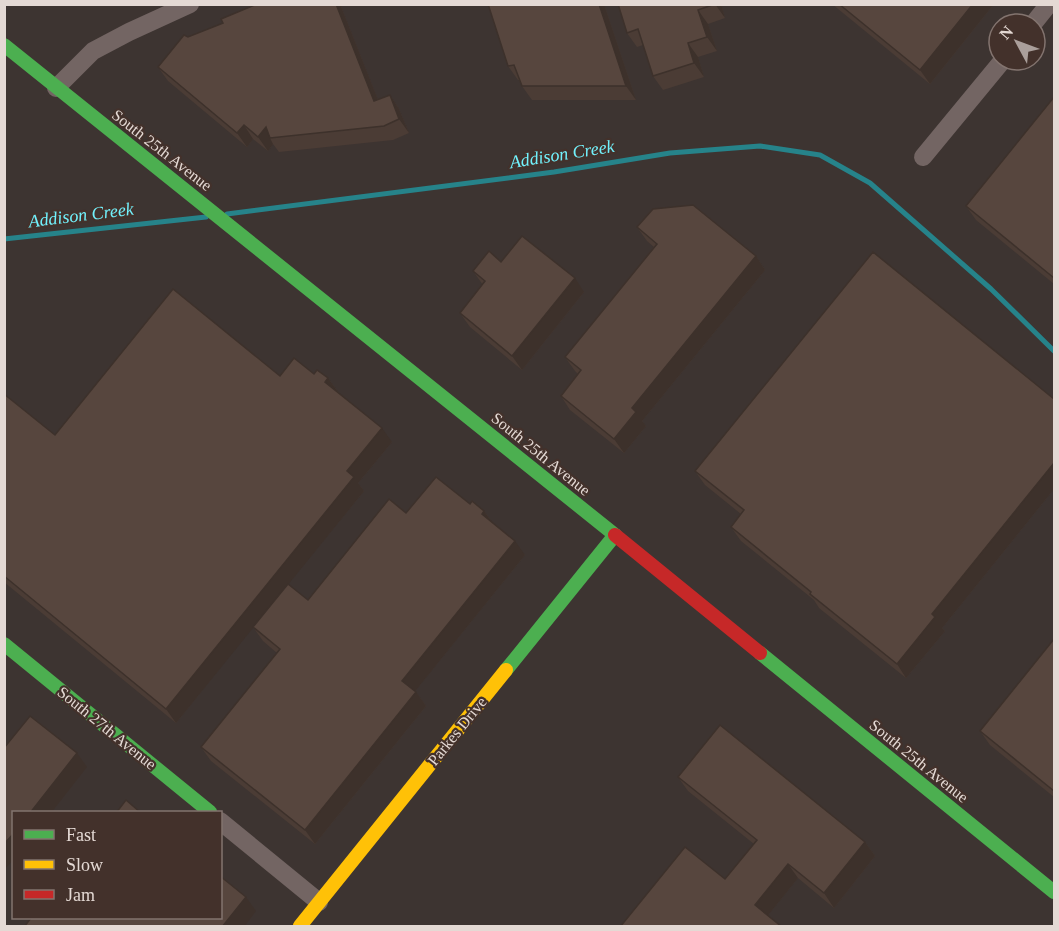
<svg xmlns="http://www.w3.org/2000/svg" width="1059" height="931" font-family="Georgia,serif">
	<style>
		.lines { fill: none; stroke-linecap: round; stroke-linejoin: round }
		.stream { stroke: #26838a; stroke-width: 5 }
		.street { stroke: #736563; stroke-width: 18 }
		.fast { stroke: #4caf50; stroke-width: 14 }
		.slow { stroke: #ffc107; stroke-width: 14 }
		.jam { stroke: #c62828; stroke-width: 14 }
		.wall { fill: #4b3c35 }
		.shaded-wall { fill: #3d312b }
		.building { fill: #57463e; stroke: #3d312b; stroke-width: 1.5 }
		.labels { text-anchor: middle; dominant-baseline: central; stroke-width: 4.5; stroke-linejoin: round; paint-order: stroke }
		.street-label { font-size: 16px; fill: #e4d9d4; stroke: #43312b }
		.water-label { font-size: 18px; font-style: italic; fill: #71f1fc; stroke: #43312b }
	</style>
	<rect width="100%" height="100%" fill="#3d3431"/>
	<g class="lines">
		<g class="stream">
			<polyline points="227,214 554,172 670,153 760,146 820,155 870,183 991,289 1054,351"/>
			<polyline points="4,239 206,217"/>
		</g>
		<g class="street">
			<polyline points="1033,24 1049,4"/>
			<polyline points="56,88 93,51 129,32 190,4"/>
			<polyline points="923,157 1003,60"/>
			<polyline points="220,821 319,902"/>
		</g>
		<g class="fast">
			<polyline points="4,45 615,535"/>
			<polyline points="4,644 210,812"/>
			<polyline points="760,653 1054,892"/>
			<polyline points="506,670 615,535"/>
		</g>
		<polyline class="slow" points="300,926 506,670"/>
		<polyline class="jam" points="615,535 760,653"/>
	</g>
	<g class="wall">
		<polygon points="257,4 340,4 378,100 390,95 399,109 409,133 393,140 279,152 273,144 268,151 253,139 247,147 168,81 158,67 188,37 223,23"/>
		<polygon points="604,4 636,100 532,100 522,86 519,80 518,80 508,66"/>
		<polygon points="618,4 721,4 725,18 708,24 717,51 698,57 704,77 663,90 653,76 643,45 637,47 627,33"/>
		<polygon points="832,4 994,4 930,84"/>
		<polygon points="1054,97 1054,284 976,220 966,206"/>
		<polygon points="637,227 756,256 765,270 642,421 646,426 624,453 570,410 561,396 578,374 575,371 565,357 654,247 647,241"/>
		<polygon points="501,262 584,292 522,370 470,327 460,313 483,285 473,271"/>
		<polygon points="314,374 328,378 338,392 392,442 358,483 364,491 288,584 308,600 406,513 470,504 484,511 492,522 525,555 415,691 426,706 315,844 211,761 201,747 277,653 263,641 253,627 176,723 4,582 4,394 55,435 280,376"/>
		<polygon points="1054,399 1054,489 942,628 945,631 906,678 819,608 814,600 741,541 731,527 741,514 705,485 695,471"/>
		<polygon points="1054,639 1054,797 990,745 980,731"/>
		<polygon points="678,777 865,842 875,856 834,908 798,878 768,915 725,879 754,844 688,791"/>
	</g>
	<g class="shaded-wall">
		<polygon points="336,4 340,4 384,115 374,101"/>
		<polygon points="599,4 604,4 636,100 626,86"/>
		<polygon points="715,4 721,4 725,18"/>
		<polygon points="973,4 994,4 930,84 920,70"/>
		<polygon points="698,10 708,24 717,51 707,37"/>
		<polygon points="688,43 698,57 704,77 694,63"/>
		<polygon points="390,95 399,109 409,133 399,119"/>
		<polygon points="244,125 253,139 247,147 237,133"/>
		<polygon points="266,127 270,138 273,144 268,151 258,137"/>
		<polygon points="756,256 765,270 642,421 646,426 624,453 614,439 632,408"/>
		<polygon points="575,278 584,292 522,370 512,356"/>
		<polygon points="328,378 338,392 325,382"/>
		<polygon points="382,428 392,442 358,483 364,491 176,723 166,709 347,471"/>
		<polygon points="1054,463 1054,489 942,628 945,631 906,678 897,664 932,614"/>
		<polygon points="484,511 494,525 482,514"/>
		<polygon points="515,541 525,555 412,695 402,681"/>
		<polygon points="416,692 426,706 315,844 305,830"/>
		<polygon points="77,753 87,767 51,813 30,813"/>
		<polygon points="14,833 14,859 4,870 4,844"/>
		<polygon points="865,842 875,856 834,908 824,893"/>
		<polygon points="788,864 798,878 765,919 755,905"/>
		<polygon points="246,897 256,911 244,927 222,927"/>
	</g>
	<g class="building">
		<polygon points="257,4 336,4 374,101 390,95 399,119 384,126 270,138 266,127 258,137 244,125 237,133 158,67 184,35 188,37 223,23 221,19"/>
		<polygon points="488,4 599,4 626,86 522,86 514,65 508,66"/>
		<polygon points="618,4 715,4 698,10 707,37 688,43 694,63 653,76 638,29 627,33"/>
		<polygon points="839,4 973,4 920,70"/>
		<polygon points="1054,97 1054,278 966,206"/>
		<polygon points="693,205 756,256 632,408 636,412 614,439 561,396 581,370 565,357 657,244 637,227 653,209"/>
		<polygon points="522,236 575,278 512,356 460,313 485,281 473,271 489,251 501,262"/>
		<polygon points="873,252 1054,399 1054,463 932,614 935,617 897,664 810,594 811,592 731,527 744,510 695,471"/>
		<polygon points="173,289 280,376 294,358 314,374 317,370 328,378 325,382 382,428 347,471 354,477 166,709 4,576 4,394 55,435"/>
		<polygon points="436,477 470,504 472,501 484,511 482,514 515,541 402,681 416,692 305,830 201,747 280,649 253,627 288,584 308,600 389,499 406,513"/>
		<polygon points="1054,639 1054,791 980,731"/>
		<polygon points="30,716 77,753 30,813 14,813 14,833 4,844 4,748"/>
		<polygon points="720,725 865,842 824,893 788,864 755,905 782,927 620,927 685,847 725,879 757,840 678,777"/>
		<polygon points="126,800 141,813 116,813"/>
		<polygon points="220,876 246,897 222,927 24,927 31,918 220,918"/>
	</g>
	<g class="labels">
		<g class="street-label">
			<text transform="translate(162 150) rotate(38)">South 25th Avenue</text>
			<text transform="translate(541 454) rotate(39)">South 25th Avenue</text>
			<text transform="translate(107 728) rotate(39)">South 27th Avenue</text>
			<text transform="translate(457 731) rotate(-51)">Parkes Drive</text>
			<text transform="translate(919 761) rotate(39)">South 25th Avenue</text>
		</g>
		<g class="water-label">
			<text transform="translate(562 154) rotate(-9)">Addison Creek</text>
			<text transform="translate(81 215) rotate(-7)">Addison Creek</text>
		</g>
	</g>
	<rect width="1059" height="931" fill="none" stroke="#e4d9d4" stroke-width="12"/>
	<rect x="12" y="811" width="210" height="108" fill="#43312b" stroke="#83746f" stroke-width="1.5"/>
	<rect x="24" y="830" width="30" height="9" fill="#4caf50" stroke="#83746f" stroke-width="1.5"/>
	<text x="66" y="841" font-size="18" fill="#e4d9d4">Fast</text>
	<rect x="24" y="860" width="30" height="9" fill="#ffc107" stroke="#83746f" stroke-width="1.5"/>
	<text x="66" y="871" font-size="18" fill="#e4d9d4">Slow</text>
	<rect x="24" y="890" width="30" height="9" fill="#c62828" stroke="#83746f" stroke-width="1.5"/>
	<text x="66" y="901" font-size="18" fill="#e4d9d4">Jam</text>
	<g transform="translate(1017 42) rotate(311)"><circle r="28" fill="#43312b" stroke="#83746f" stroke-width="1.5"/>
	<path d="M0-4.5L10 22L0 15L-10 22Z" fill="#aa9f9b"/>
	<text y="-9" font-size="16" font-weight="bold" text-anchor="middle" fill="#e4d9d4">N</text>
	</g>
</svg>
